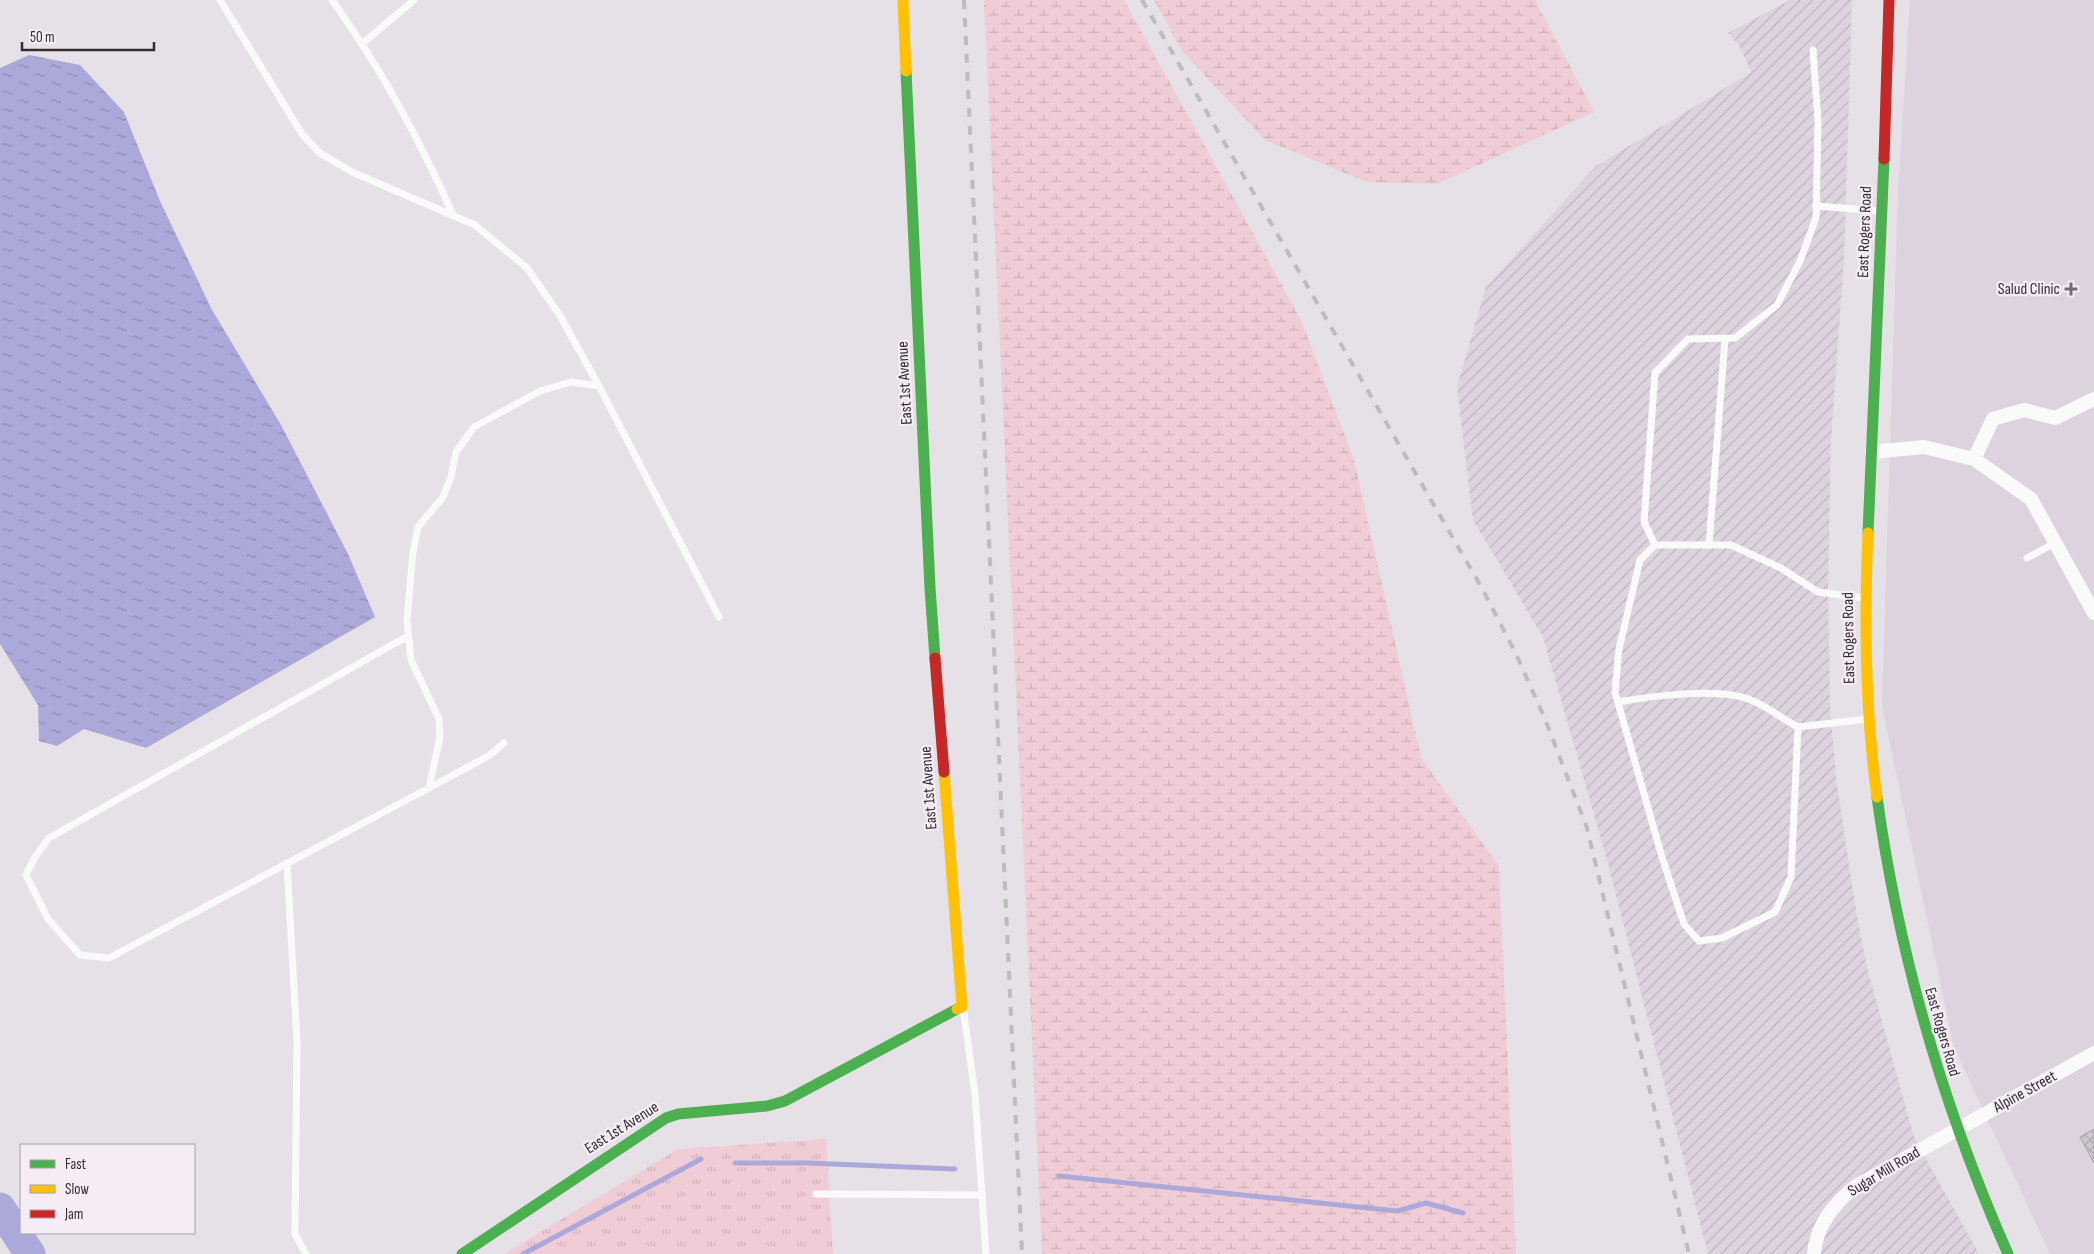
<svg xmlns="http://www.w3.org/2000/svg" width="2094" height="1254" font-family="'Sofia Sans Condensed',sans-serif">
	<style>
		.built { fill: #ddd3de }
		.industrial { fill: url(#industrial-furrows) }
		.grass { fill: url(#grass-tufts) }
		.wetland { fill: url(#wetland-marsh) }
		.water { fill: url(#water-ripples) }
		.lines { fill: none; stroke-linecap: round; stroke-linejoin: round }
		.stream { stroke: #aca9da; stroke-width: 5 }
		.river { stroke: #aca9da; stroke-width: 31 }
		.building { fill: url(#building-cross-hatch); stroke: #a7a3a7 }
		.lane { stroke: #fbfafb; stroke-width: 7 }
		.street { stroke: #fbfafb; stroke-width: 14 }
		.fast { stroke: #4caf50; stroke-width: 11 }
		.slow { stroke: #ffc107; stroke-width: 11 }
		.jam { stroke: #c62828; stroke-width: 11 }
		.rail { stroke: #bcbcbc; stroke-width: 4; stroke-dasharray: 9 9; stroke-linecap: butt }
		.poi-dot { fill: #706c71; stroke: #f5ecf6; stroke-width: 2 }
		.labels { text-anchor: middle; dominant-baseline: central; stroke-width: 4.5; stroke-linejoin: round; paint-order: stroke }
		.street-label { font-size: 16px; fill: #312d31; stroke: #f5ecf6 }
		.poi-label { font-size: 16px; fill: #312d31; stroke: #f5ecf6; text-anchor: end }
	</style>
	<defs>
		<pattern id="industrial-furrows" width="10" height="10" patternUnits="userSpaceOnUse" patternTransform="scale(1.25)"><rect width="10" height="10" fill="#ddd3de"/><path d="M-1 1l2-2M0 10L10 0M9 11l2-2" fill="none" stroke="#beb5bf"/></pattern>
		<pattern id="grass-tufts" width="24" height="20" patternUnits="userSpaceOnUse" patternTransform="scale(1.25)"><rect width="24" height="20" fill="#f0ccd7"/><path d="M3 7l-1-3M5 7V3M7 7l1-3M15 17l-1-3M17 17v-4M19 17l1-3" fill="none" stroke="#ceb0b9"/></pattern>
		<pattern id="wetland-marsh" width="20" height="14" patternUnits="userSpaceOnUse" patternTransform="scale(1.25)"><rect width="20" height="14" fill="#f0ccd7"/><path d="M1 5h8M5 5V1M11 12h8M15 12V8" fill="none" stroke="#ceb0b9"/></pattern>
		<pattern id="water-ripples" width="26" height="14" patternUnits="userSpaceOnUse" patternTransform="scale(1.25)"><rect width="26" height="14" fill="#aca9da"/><path d="M2 4q2-2 4 0t4 0M15 11q2-2 4 0t4 0" fill="none" stroke="#8d8ab1"/></pattern>
		<pattern id="building-cross-hatch" width="8" height="8" patternUnits="userSpaceOnUse" patternTransform="scale(1.25)"><rect width="8" height="8" fill="#ccc8cc"/><path d="M0 0l8 8M0 8l8-8" fill="none" stroke="#b0acb0"/></pattern>
	</defs>
	<rect width="100%" height="100%" fill="#e6e1e7"/>
	<polygon class="built" points="1910,0 2094,0 2094,1254 2050,1254 1954,1047 1882,706 1898,190"/>
	<polygon class="industrial" points="1790,0 1852,0 1844,260 1831,439 1828,589 1830,708 1836,778 1856,911 1867,968 1914,1137 1979,1254 1708,1254 1606,856 1543,637 1473,520 1457,387 1486,287 1596,166 1752,72 1738,44 1728,33"/>
	<polygon class="grass" points="826,1139 833,1254 504,1254 678,1149"/>
	<g class="wetland">
		<polygon points="984,0 1124,0 1301,320 1354,460 1421,758 1499,866 1516,1254 1042,1254"/>
		<polygon points="1154,0 1535,0 1594,112 1437,184 1367,182 1265,140 1182,51"/>
	</g>
	<polygon class="water" points="29,55 80,65 124,112 160,201 211,308 281,425 348,554 375,617 146,748 84,729 57,746 39,741 38,705 0,644 0,68"/>
	<g class="lines">
		<g class="stream">
			<polyline points="735,1163 808,1163 955,1169"/>
			<polyline points="1059,1176 1397,1211 1426,1203 1463,1213"/>
			<polyline points="523,1254 701,1159"/>
		</g>
		<polyline class="river" points="0,1208 30,1254"/>
	</g>
	<polygon class="building" points="2094,1129 2094,1163 2080,1137"/>
	<g class="lines">
		<g class="lane">
			<polyline points="220,0 302,134 320,153 352,172 475,225 527,268 559,314 599,386"/>
			<path d="M332 0C380 67 420 140 453 215"/>
			<polyline points="363,43 414,0"/>
			<polyline points="1816,206 1880,211"/>
			<polyline points="1655,545 1644,522 1655,373 1688,339 1735,338 1777,305 1800,261 1816,218 1818,121 1813,50"/>
			<polyline points="1709,545 1725,339"/>
			<polyline points="2027,558 2055,543"/>
			<polyline points="408,636 49,838 35,857 26,875 48,919 80,955 109,958 429,788 440,737 439,719 411,660 407,620 413,552 418,527 443,497 451,477 456,452 474,427 540,391 571,382 599,386 719,617"/>
			<path d="M1618 702C1652 696 1719 687 1751 700 1767 706 1782 719 1798 727L1791 877 1775 912 1722 938 1699 941 1684 924 1662 857 1615 692 1619 649 1640 560 1655 545H1731L1781 568 1818 592 1865 598"/>
			<polyline points="1798,727 1867,719"/>
			<polyline points="429,788 490,755 504,743"/>
			<polyline points="287,863 297,1041 295,1234 306,1254"/>
			<polyline points="963,1008 975,1094 986,1254"/>
			<polyline points="816,1194 982,1195"/>
		</g>
		<g class="street">
			<polyline points="1872,452 1924,447 1974,459 2031,499 2094,613"/>
			<polyline points="1974,459 1993,419 2024,410 2055,418 2094,399"/>
			<path d="M1814 1254C1816 1225 1834 1204 1856 1186L2094 1053"/>
		</g>
		<g class="fast">
			<polyline points="906,71 930,588 935,658"/>
			<polyline points="1868,533 1884,159"/>
			<path d="M1877 797C1899 957 1943 1107 2008 1254"/>
			<polyline points="462,1254 666,1118 678,1114 767,1106 785,1101 957,1009"/>
		</g>
		<g class="slow">
			<polyline points="903,0 906,71"/>
			<path d="M1868 533C1864 622 1865 710 1877 797"/>
			<polyline points="944,772 962,1007 957,1009"/>
		</g>
		<g class="jam">
			<polyline points="1884,159 1889,0"/>
			<polyline points="935,658 944,772"/>
		</g>
		<g class="rail">
			<polyline points="964,0 1022,1254"/>
			<polyline points="1142,0 1483,590 1516,654 1545,719 1587,828 1689,1254"/>
		</g>
	</g>
	<path class="poi-dot" d="M2068.5 281.5h5v5h5v5h-5v5h-5v-5h-5v-5h5z"/>
	<g class="labels">
		<g class="street-label">
			<text transform="translate(1865 232) rotate(-88)">East Rogers Road</text>
			<text transform="translate(905 383) rotate(-93)">East 1st Avenue</text>
			<text transform="translate(1849 638) rotate(-91)">East Rogers Road</text>
			<text transform="translate(929 788) rotate(-94)">East 1st Avenue</text>
			<text transform="translate(1942 1032) rotate(74)">East Rogers Road</text>
			<text transform="translate(2025 1092) rotate(-29)">Alpine Street</text>
			<text transform="translate(622 1128) rotate(-32)">East 1st Avenue</text>
			<text transform="translate(1884 1172) rotate(-31)">Sugar Mill Road</text>
		</g>
		<g class="poi-label">
			<text x="2060" y="289">Salud Clinic</text>
		</g>
	</g>
	<rect x="20" y="1144" width="175" height="90" fill="#f5ecf6" stroke="#a7a0a7"/>
	<rect x="30" y="1160" width="25" height="8" fill="#4caf50" stroke="#a7a0a7"/>
	<text x="65" y="1169" font-size="15" fill="#312d31">Fast</text>
	<rect x="30" y="1185" width="25" height="8" fill="#ffc107" stroke="#a7a0a7"/>
	<text x="65" y="1194" font-size="15" fill="#312d31">Slow</text>
	<rect x="30" y="1210" width="25" height="8" fill="#c62828" stroke="#a7a0a7"/>
	<text x="65" y="1219" font-size="15" fill="#312d31">Jam</text>
	<path d="M22 42v8h132v-8" fill="none" stroke="#312d31" stroke-width="2.5"/>
	<text x="30" y="42" font-size="15" fill="#312d31" stroke="#f5ecf6" stroke-width="4" paint-order="stroke">50 m</text>
</svg>
